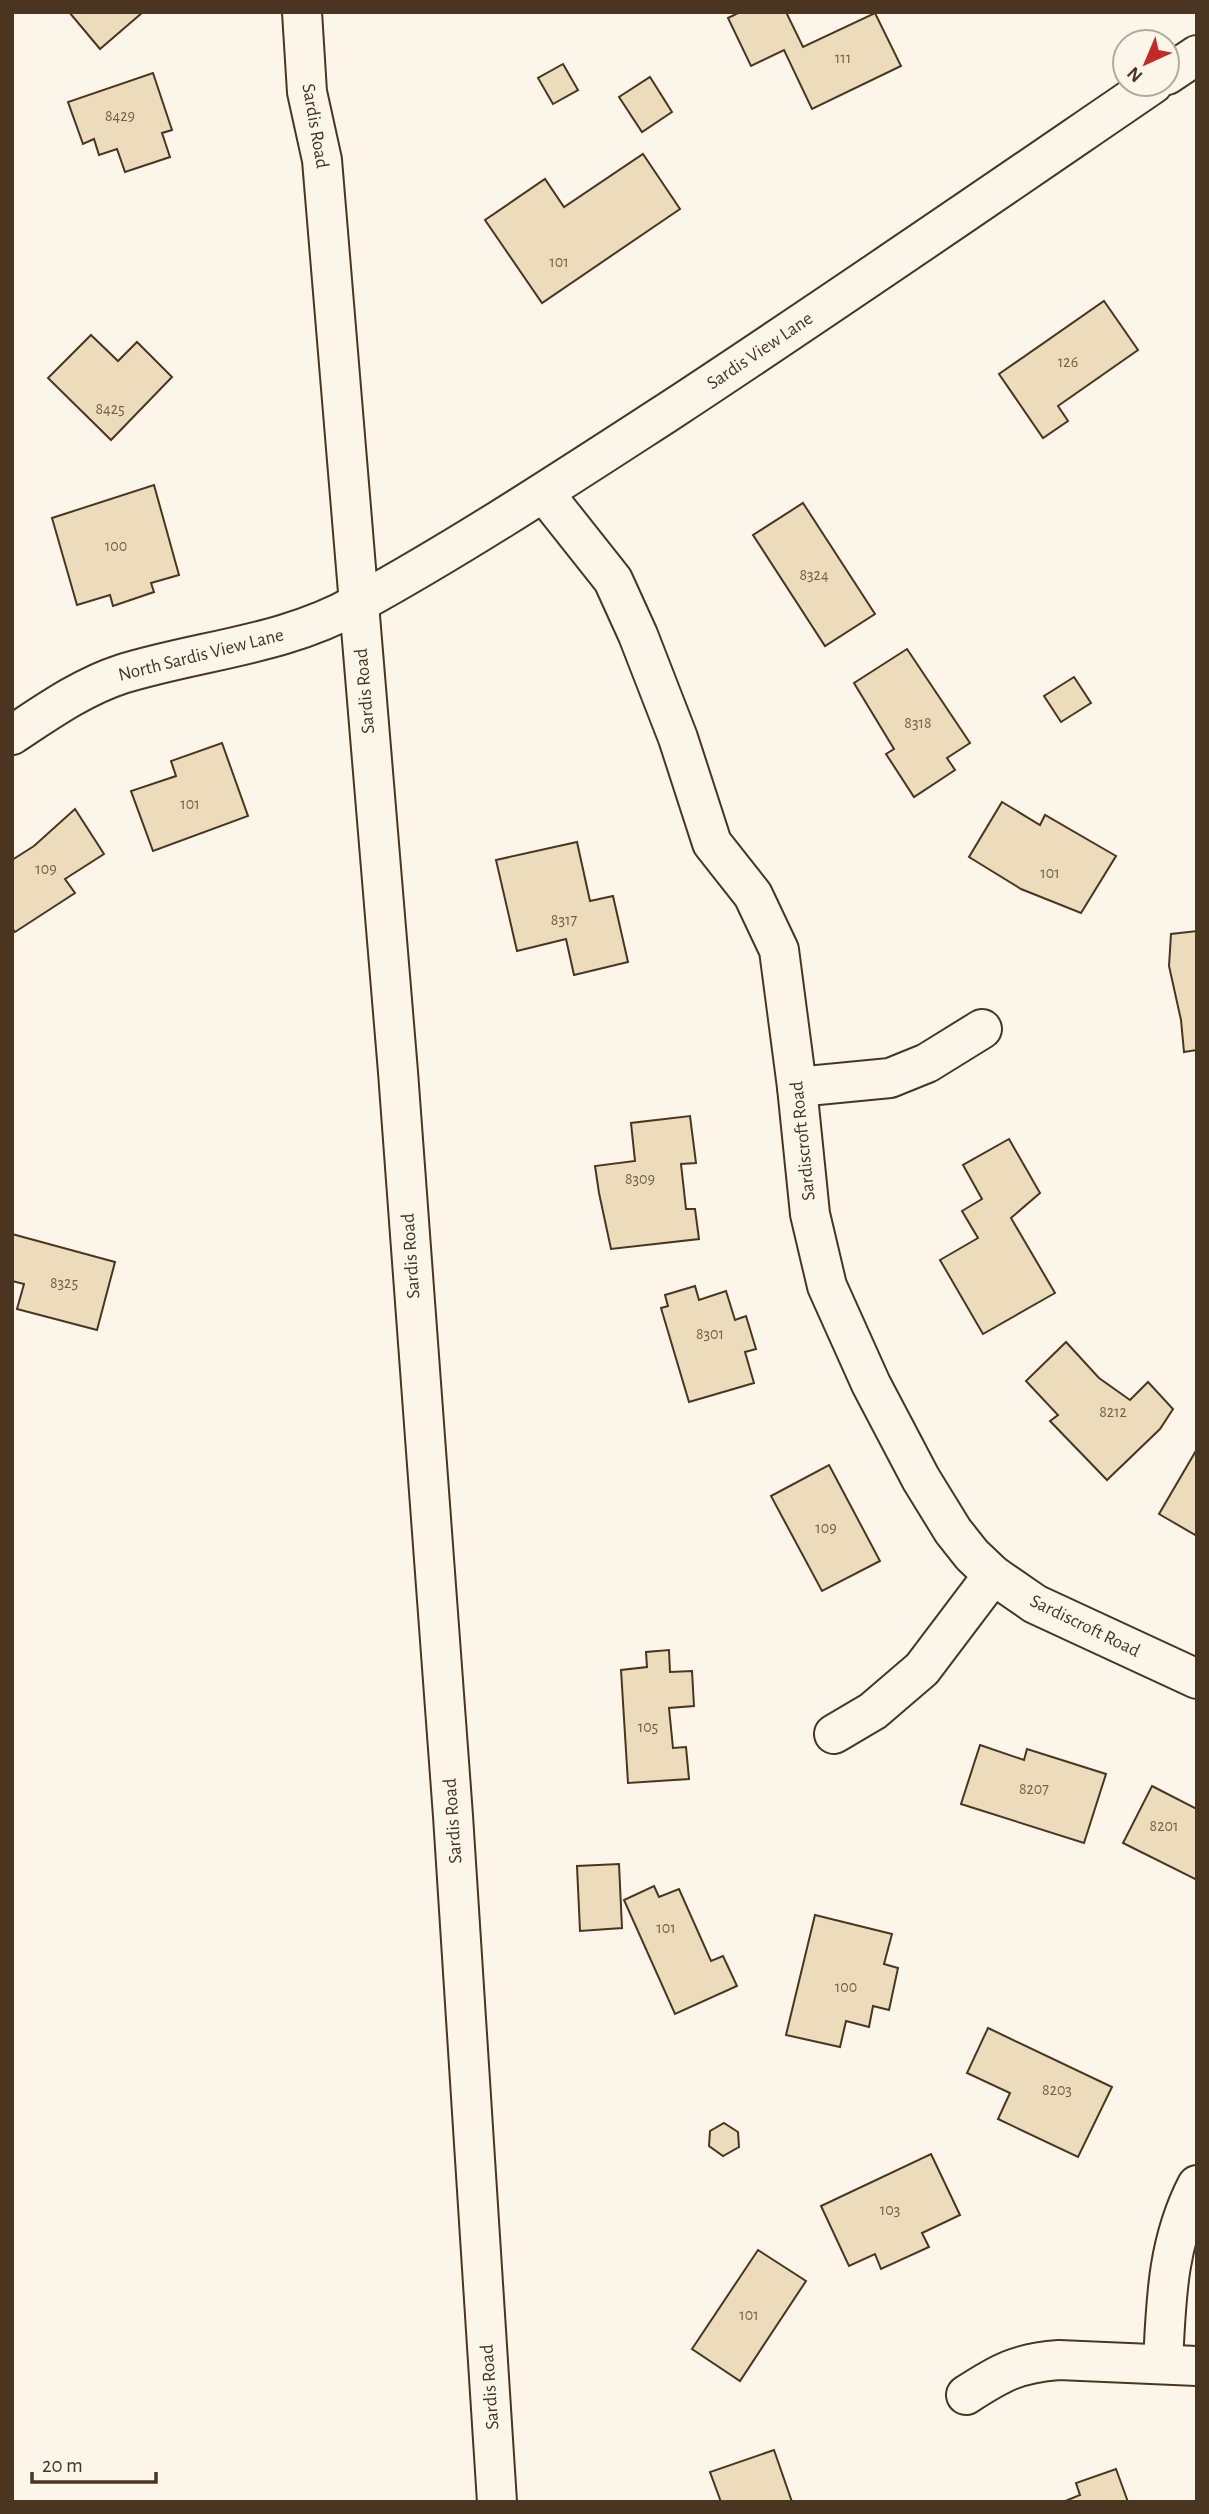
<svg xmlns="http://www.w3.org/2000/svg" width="1209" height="2514" font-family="'Alegreya Sans',sans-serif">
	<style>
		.building { fill: #ecdcbc; stroke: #4a3520; stroke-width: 2 }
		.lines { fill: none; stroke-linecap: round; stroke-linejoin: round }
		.minor-casing { stroke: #4a3520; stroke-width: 42 }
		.major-casing { stroke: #4a3520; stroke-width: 42 }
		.minor { stroke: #fbf6e9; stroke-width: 38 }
		.major { stroke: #fbf6e9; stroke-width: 38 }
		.labels { text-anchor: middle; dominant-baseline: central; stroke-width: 5; stroke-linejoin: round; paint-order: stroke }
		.number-label { font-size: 16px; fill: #725f47 }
		.street-label { font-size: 19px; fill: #4a3520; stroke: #fbf6e9 }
	</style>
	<rect width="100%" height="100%" fill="#fbf6e9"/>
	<g class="building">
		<polygon points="69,12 143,12 100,49"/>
		<polygon points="740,12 786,12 803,47 875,13 901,66 812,109 784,50 751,66 728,18"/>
		<polygon points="563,64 578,90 553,104 538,78"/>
		<polygon points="153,73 172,130 162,133 170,157 125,172 117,149 99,155 94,139 83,144 68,102"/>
		<polygon points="650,77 672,112 642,132 619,97"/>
		<polygon points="643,154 680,209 542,303 485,220 545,179 564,207"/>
		<polygon points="1104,301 1138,350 1058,406 1068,421 1043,438 999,374"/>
		<polygon points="91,335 118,361 137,342 172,377 111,440 48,378"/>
		<polygon points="154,485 179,575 151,583 154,592 113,606 110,595 77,605 52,518"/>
		<polygon points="803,503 875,614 825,646 753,535"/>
		<polygon points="907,649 970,743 947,758 955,770 914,797 886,754 894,749 854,683"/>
		<polygon points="1074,677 1091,703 1061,722 1044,696"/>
		<polygon points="222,743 248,816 153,851 131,791 176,776 171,761"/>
		<polygon points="1002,802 1040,825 1045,815 1116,856 1081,913 1021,889 969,857"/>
		<polygon points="75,809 104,854 65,879 75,893 15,932 12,928 12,860 34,846"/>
		<polygon points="577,842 590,901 613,896 628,962 574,975 566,939 517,951 496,860"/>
		<polygon points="1197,931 1197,1050 1184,1052 1181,1020 1169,966 1171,934"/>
		<polygon points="690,1116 696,1163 681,1164 686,1209 695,1209 699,1239 611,1249 599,1193 595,1166 635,1161 631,1123"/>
		<polygon points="1009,1139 1040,1193 1011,1218 1055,1293 983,1334 940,1260 978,1238 962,1211 982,1199 963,1165"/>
		<polygon points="12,1234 115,1262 97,1330 17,1309 24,1284 12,1281"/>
		<polygon points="695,1286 699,1300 726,1291 735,1320 746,1316 756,1349 745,1352 754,1383 689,1402 661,1308 668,1306 665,1295"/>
		<polygon points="1066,1342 1099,1378 1130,1400 1148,1382 1173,1409 1160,1429 1107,1480 1050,1421 1058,1415 1026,1381"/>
		<polygon points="1197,1449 1197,1536 1159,1514"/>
		<polygon points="829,1465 880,1561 822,1591 771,1496"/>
		<polygon points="669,1650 670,1672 692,1671 694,1706 669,1708 673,1748 686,1747 689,1779 628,1783 621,1670 647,1667 646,1652"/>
		<polygon points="980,1745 1024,1760 1027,1749 1106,1774 1084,1843 961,1804"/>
		<polygon points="1152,1786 1197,1809 1197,1880 1123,1843"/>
		<polygon points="619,1864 622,1928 580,1931 577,1866"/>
		<polygon points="654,1886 659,1897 679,1889 711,1961 723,1956 737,1986 675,2014 624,1900"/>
		<polygon points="815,1915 892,1934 884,1964 898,1968 889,2010 873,2006 869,2027 846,2021 840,2047 786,2035"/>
		<polygon points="988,2028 1112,2087 1078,2157 998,2119 1010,2093 967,2073"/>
		<polygon points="724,2123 738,2132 739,2147 723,2156 709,2146 710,2131"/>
		<polygon points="931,2154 960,2215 922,2233 929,2247 881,2269 875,2254 849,2266 821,2206"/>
		<polygon points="758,2250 806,2281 740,2381 692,2349"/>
		<polygon points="774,2450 792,2502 721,2502 710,2472"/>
		<polygon points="1116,2469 1128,2502 1063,2502 1080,2495 1076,2483"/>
	</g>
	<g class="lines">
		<defs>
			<g id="minor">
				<polyline points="1167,75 1197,55"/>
				<polyline points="544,493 613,580 638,635 678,738 712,843 753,895 779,950 797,1087 810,1214 827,1286 871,1384 921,1479 953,1531 972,1555 993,1575 1035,1604 1197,1679"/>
				<path d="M12 735C47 712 82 687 122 674 200 650 285 645 357 604 464 545 566 478 668 412 831 305 992 194 1153 84"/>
				<polyline points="797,1087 890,1078 927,1063 982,1029"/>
				<polyline points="834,1734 873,1711 922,1669 993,1575"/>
				<path d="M1163 2364C1166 2301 1167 2243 1197 2185"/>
				<path d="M966 2395C1000 2373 1017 2363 1059 2360L1197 2366"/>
			</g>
			<polyline id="major" points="302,12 307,92 322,160 398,1072 453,1816 497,2502"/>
		</defs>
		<use href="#minor" class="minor-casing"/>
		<use href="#major" class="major-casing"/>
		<use href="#minor" class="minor"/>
		<use href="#major" class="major"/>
	</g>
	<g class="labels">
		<g class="number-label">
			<text x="843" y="58">111</text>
			<text x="120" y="116">8429</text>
			<text x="559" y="262">101</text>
			<text x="1068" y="362">126</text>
			<text x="110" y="409">8425</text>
			<text x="116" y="546">100</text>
			<text x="814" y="575">8324</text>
			<text x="918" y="723">8318</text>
			<text x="190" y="804">101</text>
			<text x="46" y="869">109</text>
			<text x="1050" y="873">101</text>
			<text x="564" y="920">8317</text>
			<text x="640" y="1179">8309</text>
			<text x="64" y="1283">8325</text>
			<text x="710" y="1334">8301</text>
			<text x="1113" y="1412">8212</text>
			<text x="826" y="1528">109</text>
			<text x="648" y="1727">105</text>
			<text x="1034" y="1789">8207</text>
			<text x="1164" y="1826">8201</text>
			<text x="666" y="1928">101</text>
			<text x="846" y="1987">100</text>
			<text x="1057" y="2090">8203</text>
			<text x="890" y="2210">103</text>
			<text x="749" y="2315">101</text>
		</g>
		<g class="street-label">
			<text transform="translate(315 126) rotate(80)">Sardis Road</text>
			<text transform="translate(760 351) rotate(-34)">Sardis View Lane</text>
			<text transform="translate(201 655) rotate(-14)">North Sardis View Lane</text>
			<text transform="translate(365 691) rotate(-95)">Sardis Road</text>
			<text transform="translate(803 1141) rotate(-96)">Sardiscroft Road</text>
			<text transform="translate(411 1256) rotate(-94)">Sardis Road</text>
			<text transform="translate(1085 1626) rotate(26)">Sardiscroft Road</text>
			<text transform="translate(453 1821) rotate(-94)">Sardis Road</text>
			<text transform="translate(490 2387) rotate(-94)">Sardis Road</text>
		</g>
	</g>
	<rect width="1209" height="2514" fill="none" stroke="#4a3520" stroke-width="28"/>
	<g transform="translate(1146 63) rotate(224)"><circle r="33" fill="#fbf6e9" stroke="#b4a999" stroke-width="2"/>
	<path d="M0-5L12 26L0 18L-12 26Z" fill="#c62828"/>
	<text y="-10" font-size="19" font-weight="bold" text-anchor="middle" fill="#4a3520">N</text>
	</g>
	<path d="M32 2472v10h124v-10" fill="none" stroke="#4a3520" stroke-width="3.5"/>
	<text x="42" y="2472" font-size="21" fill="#4a3520" stroke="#fbf6e9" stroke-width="5" paint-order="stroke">20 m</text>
</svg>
